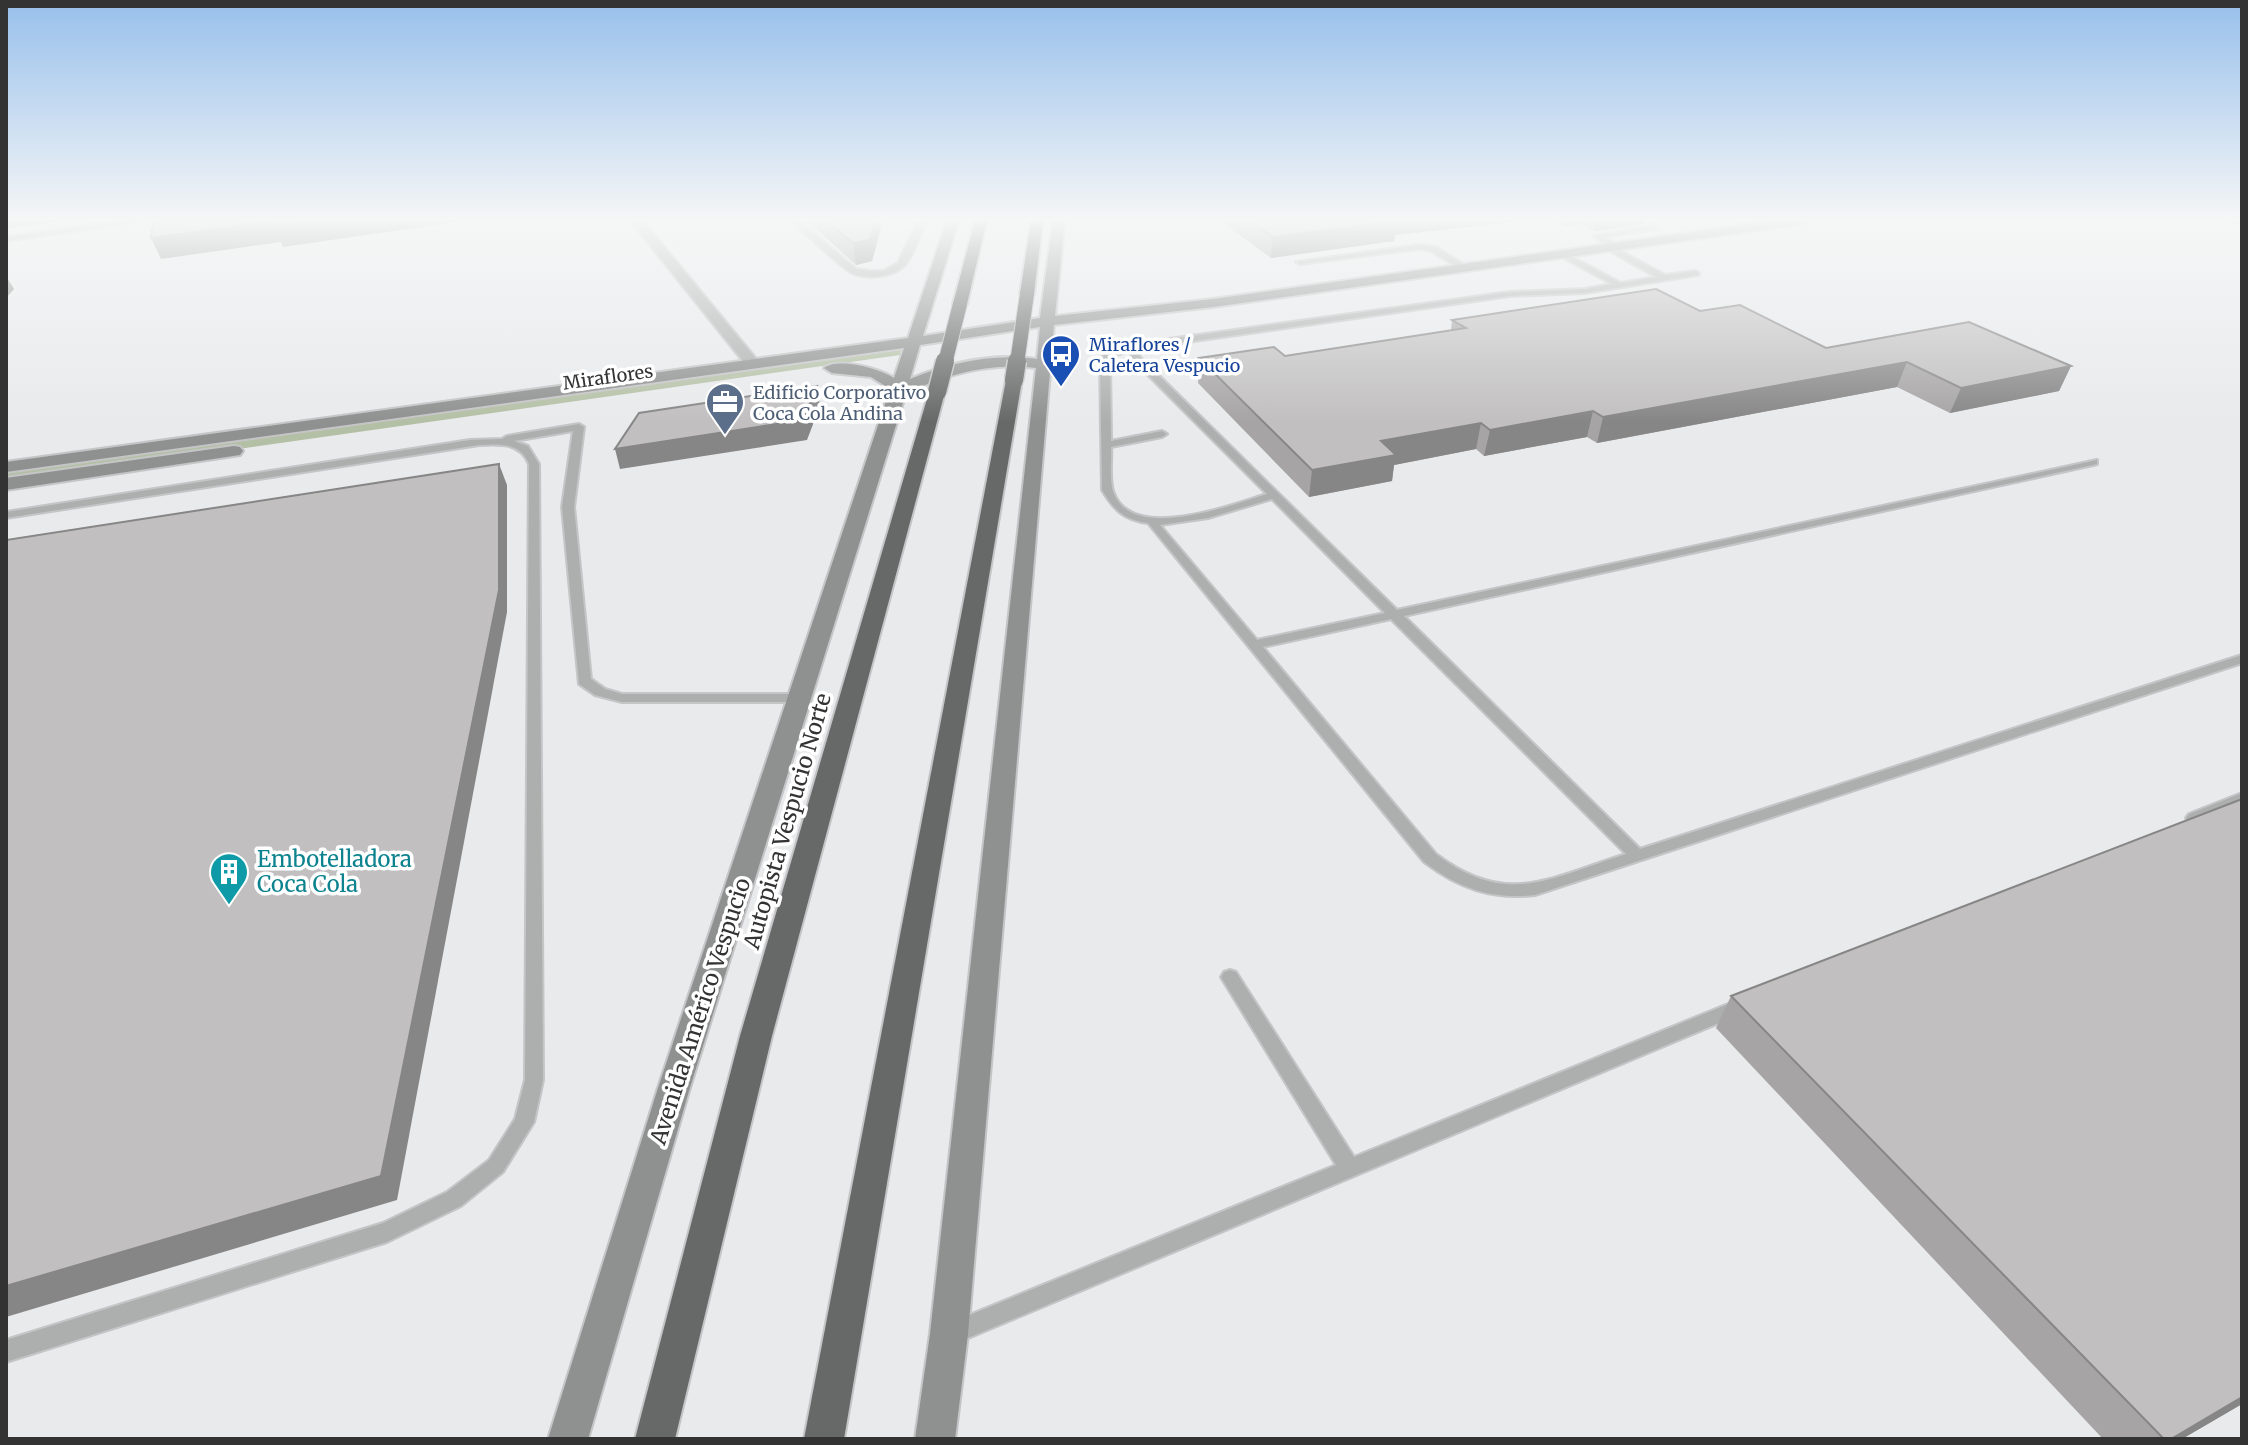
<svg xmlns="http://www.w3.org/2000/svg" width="2248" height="1445" font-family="Merriweather,serif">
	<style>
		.green { fill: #b4c0a5 }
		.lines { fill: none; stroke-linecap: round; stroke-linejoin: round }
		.lane-casing { stroke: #c5c5c7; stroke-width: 4 }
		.street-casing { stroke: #c5c5c7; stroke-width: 4 }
		.secondary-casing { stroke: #c5c5c7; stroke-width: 4 }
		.highway-casing { stroke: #c5c5c7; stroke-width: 4 }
		.lane { fill: #adaeae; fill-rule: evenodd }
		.street { fill: #adaeae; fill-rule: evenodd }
		.secondary { fill: #8f9090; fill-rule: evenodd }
		.highway { fill: #676969; fill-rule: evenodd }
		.highway-bridge-far1-casing { stroke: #c5c5c7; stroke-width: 16; stroke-linecap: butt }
		.highway-bridge-casing { stroke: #c5c5c7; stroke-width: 21; stroke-linecap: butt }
		.highway-bridge-far1 { stroke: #676969; stroke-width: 14 }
		.highway-bridge { stroke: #676969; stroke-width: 18 }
		.wall { fill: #a6a4a4 }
		.shaded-wall { fill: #878686 }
		.building { fill: #c1bfbf; stroke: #878686; stroke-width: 2 }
		.labels { text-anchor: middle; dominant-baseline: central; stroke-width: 7; stroke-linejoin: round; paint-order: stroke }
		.far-transit-label { font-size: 18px; fill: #164399; stroke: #fff; text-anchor: start }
		.far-street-label { font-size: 18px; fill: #333334; stroke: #fff }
		.far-service-label { font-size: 18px; fill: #4e5e75; stroke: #fff; text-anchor: start }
		.street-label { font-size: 22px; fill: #333334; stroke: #fff }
		.culture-label { font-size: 22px; fill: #0d838f; stroke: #fff; text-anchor: start }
	</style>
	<rect width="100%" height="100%" fill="#e9eaec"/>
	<polygon class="green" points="902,346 900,355 6,482 6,472"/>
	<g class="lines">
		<defs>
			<g id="lane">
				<polygon points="133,220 150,220 6,241 6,237"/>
				<path d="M791 220H799L856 269 871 271H883L898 263 918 220H926C920 235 915 253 905 265 893 277 868 280 852 273 841 268 802 230 791 220Z"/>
				<polygon points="2230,220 2242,220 2242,224 2231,222"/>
				<path d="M1654 225 1657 229 1604 237 1617 244 1616 248 1665 275 1695 271 1699 273 1698 275 1585 293 1510 296 1138 349 1140 357 1397 610 2097 460V464L2093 465 1404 616 1640 849 2242 655V663L1535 895C1492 900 1458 888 1424 862L1148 523C1124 520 1114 510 1102 490L1100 360 1106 352 1133 344 1510 292 1585 289 1612 284 1560 256V252H1563L1621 283 1656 277 1606 249 1607 245 1593 236ZM1130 351 1133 360 1267 494C1231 505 1130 544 1113 491 1109 478 1112 460 1111 447L1162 437 1167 434 1162 431 1111 441 1110 360 1112 356ZM1272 499 1385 613 1257 640 1160 525 1208 518ZM1391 619 1626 854C1550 878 1507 908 1436 854L1263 647Z"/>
				<polygon points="1418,245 1436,247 1469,268 1462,270 1431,251 1418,249 1300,264 1296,262"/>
				<path d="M579 424 584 427 574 507 591 679 605 689 622 694H800L807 698 800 702H622L595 695 579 684 562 507 573 431 514 441 528 446 539 464 543 1080 534 1122 503 1172 461 1206 387 1242 6 1362V1340L383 1223 447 1192 489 1160 515 1119 525 1080 529 464C520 442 499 444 479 445L6 518V512L470 440 502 439 507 436Z"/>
				<polygon points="2242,793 2242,804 2194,823 2189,822 2186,818 2189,814"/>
				<polygon points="1230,970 1236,972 1354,1157 1733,1002 1739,1000 1745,1002 1748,1007 1745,1012 961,1341 953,1344 945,1341 942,1333 945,1325 1336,1165 1224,982 1221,977 1224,972"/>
			</g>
			<polygon id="street" points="630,220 642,220 757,360 757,366 747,366"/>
			<g id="secondary">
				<path d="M947 220H959L923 336 1040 318 1053 220H1065L1055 316 1213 299 1779 220H1809L1803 224 1213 307 1054 325 968 1334 955 1439H915L930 1334 1036 368C990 362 948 374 906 393L689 1091 588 1439H548L657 1091 890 389 871 377 832 373 824 368C838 357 880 369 894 378L904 348 6 472V462L908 338ZM1040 327 1037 359C994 353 950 362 910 379L920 345Z"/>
				<polygon points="234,446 240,447 243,451 240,455 6,490 6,478"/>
			</g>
			<g id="highway">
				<polygon points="975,220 987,220 967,304 960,308 953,304"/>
				<polygon points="1031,220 1043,220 1034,294 1027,298 1020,294"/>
				<polygon points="1014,375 1022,380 844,1439 804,1439 1006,380"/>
				<polygon points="937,387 945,392 772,1036 675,1439 635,1439 740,1036 929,392"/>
			</g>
		</defs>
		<use href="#lane" class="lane-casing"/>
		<use href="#street" class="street-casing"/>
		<use href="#secondary" class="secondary-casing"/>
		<use href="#highway" class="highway-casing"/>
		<use href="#lane" class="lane"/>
		<use href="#street" class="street"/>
		<use href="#secondary" class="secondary"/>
		<use href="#highway" class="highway"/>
		<defs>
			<g id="highway-bridge-far1">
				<polyline points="945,363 960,304"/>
				<polyline points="1017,363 1027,294"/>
			</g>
			<g id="highway-bridge">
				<polyline points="1014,380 1017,361"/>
				<polyline points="937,392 945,361"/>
			</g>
		</defs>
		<use href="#highway-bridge-far1" class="highway-bridge-far1-casing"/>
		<use href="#highway-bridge" class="highway-bridge-casing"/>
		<use href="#highway-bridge-far1" class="highway-bridge-far1"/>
		<use href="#highway-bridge" class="highway-bridge"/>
	</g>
	<g class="wall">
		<polygon points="806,220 881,220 882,224 872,261 856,265"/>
		<polygon points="1219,220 1528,220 1395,235 1394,241 1271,258"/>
		<polygon points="1552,220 1645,220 1644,224 1595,231 1580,224 1565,226"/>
		<polygon points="1700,311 1826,348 2071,366 2059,391 1950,413 1897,387 1597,443 1587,437 1484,456 1476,449 1394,465 1392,481 1309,497 1198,383 1199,358 1285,356 1451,331 1452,320"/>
		<polygon points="2242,799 2242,1404 2182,1439 2103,1439 1716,1028 1731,996"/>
	</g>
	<g class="shaded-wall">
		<polygon points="6,220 73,220 6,228"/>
		<polygon points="321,220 470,220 283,247 281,242 161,259 151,238 274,221"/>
		<polygon points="875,220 881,220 882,224 872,261 856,265 853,243"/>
		<polygon points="1388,220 1528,220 1395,235 1394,241 1271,258 1273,237"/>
		<polygon points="1566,220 1581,220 1580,224 1565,226"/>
		<polygon points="1597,220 1645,220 1644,224 1595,231"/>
		<polygon points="6,276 14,289 6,298"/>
		<polygon points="1907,362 1897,387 1597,443 1603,417"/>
		<polygon points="2071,366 2059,391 1950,413 1961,388"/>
		<polygon points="817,386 820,406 807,440 620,469 615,449"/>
		<polygon points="1593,411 1587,437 1484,456 1490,430"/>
		<polygon points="1481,423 1476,449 1394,465 1392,481 1309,497 1312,470 1381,441"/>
		<polygon points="499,464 507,485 507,612 397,1200 6,1317 6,1286"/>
		<polygon points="2242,1397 2242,1404 2182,1439 2171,1439"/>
	</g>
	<g class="building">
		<polygon points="154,220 321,220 275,226 274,221 151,238"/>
		<polygon points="826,220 875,220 870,240 853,243"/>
		<polygon points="1248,220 1394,220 1397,221 1273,237"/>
		<polygon points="1656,289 1700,311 1740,305 1826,348 1969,322 2071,366 1961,388 1907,362 1603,417 1593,411 1490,430 1481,423 1381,441 1396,455 1312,470 1199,358 1274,347 1285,356 1466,328 1452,320"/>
		<polygon points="817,386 803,420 615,449 639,413"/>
		<polygon points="499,464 499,590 381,1176 6,1286 6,540"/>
		<polygon points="2242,799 2242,1397 2171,1439 2164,1439 1731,996"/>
	</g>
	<linearGradient id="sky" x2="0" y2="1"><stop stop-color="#98c0ec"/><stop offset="0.52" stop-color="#f5f6f6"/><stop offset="1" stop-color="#f5f6f6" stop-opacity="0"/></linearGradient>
	<rect width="2248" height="422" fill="url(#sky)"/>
	<defs>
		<symbol id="bus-pin" viewBox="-11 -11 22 30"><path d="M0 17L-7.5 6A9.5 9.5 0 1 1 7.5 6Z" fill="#1a4fb4" stroke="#fff"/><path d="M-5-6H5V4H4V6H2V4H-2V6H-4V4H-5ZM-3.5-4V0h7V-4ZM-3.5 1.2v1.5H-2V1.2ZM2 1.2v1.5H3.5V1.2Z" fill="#fff"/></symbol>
		<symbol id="office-pin" viewBox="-11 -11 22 30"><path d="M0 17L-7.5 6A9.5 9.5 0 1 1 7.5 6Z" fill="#5c6f8a" stroke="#fff"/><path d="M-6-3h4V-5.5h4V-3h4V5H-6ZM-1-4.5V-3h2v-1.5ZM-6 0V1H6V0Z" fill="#fff"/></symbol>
		<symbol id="building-pin" viewBox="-11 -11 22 30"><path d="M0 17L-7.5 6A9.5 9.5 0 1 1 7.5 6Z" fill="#0f9aa8" stroke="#fff"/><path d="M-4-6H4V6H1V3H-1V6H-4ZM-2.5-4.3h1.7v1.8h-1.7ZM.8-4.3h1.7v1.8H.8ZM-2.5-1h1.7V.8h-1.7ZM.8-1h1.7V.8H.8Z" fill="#fff"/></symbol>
	</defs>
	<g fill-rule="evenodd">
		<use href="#bus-pin" x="1039" y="332" width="44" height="60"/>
		<use href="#office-pin" x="703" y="380" width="44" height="60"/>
		<use href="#building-pin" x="207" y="850" width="44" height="60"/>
	</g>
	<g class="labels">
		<g class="far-transit-label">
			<text x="1089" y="344">Miraflores /<tspan x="1089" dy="21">Caletera Vespucio</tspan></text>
		</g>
		<g class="far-street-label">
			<text transform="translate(608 377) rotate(-8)">Miraflores</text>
		</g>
		<g class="far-service-label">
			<text x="753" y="392">Edificio Corporativo<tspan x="753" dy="21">Coca Cola Andina</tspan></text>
		</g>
		<g class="street-label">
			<text transform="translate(787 821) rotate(-74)">Autopista Vespucio Norte</text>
			<text transform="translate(700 1011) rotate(-72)">Avenida Américo Vespucio</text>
		</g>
		<g class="culture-label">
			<text x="257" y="859">Embotelladora<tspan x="257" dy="25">Coca Cola</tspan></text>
		</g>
	</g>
	<rect width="2248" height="1445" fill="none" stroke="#333334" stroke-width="16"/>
</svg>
